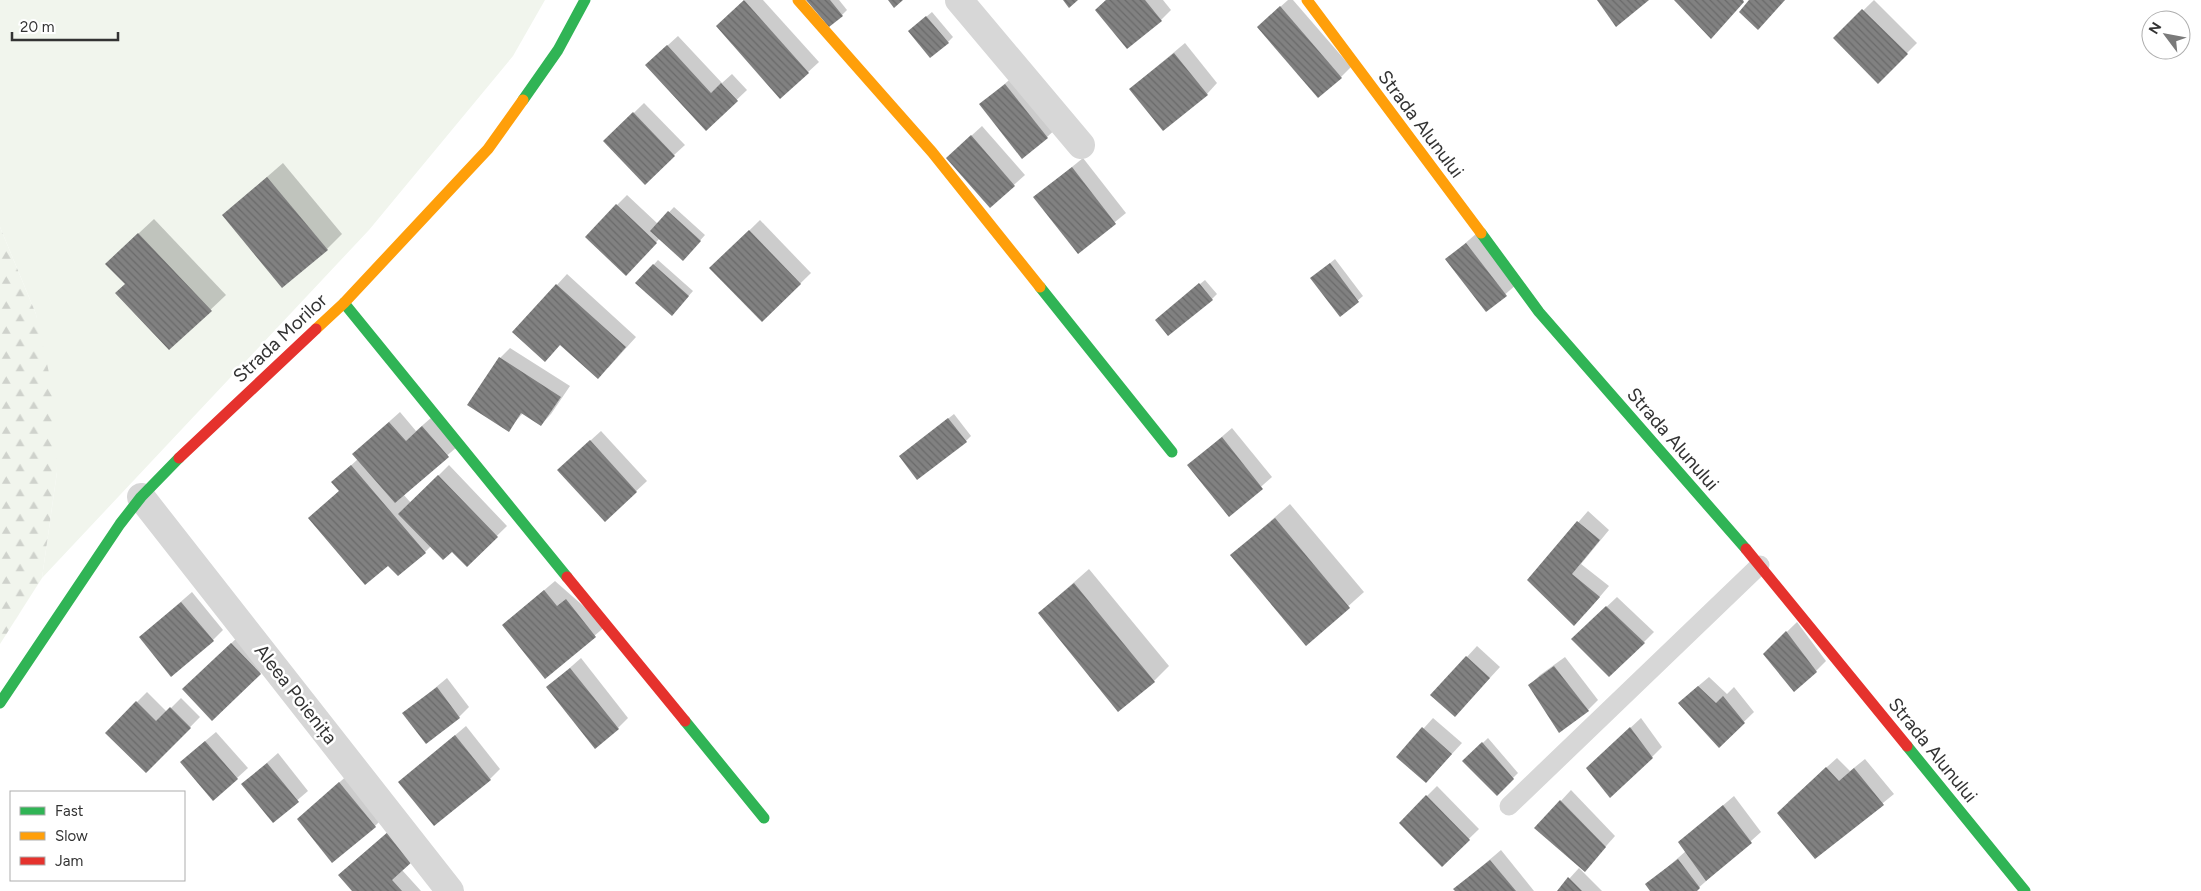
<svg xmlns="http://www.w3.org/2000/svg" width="2201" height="891" font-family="Figtree,sans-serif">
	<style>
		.green { fill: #f1f5ed }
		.forest { fill: url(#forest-firs) }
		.shadow { fill: #0003 }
		.building { fill: url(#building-back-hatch) }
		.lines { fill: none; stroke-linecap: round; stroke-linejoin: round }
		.lane { stroke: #d7d7d7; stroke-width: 19 }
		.street { stroke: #d7d7d7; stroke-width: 28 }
		.fast { stroke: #30b455; stroke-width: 11 }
		.slow { stroke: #ff9f0a; stroke-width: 11 }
		.jam { stroke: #e5322d; stroke-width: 11 }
		.labels { text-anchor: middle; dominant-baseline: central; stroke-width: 5; stroke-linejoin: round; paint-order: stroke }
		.street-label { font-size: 19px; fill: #333; stroke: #fff }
	</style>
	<defs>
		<pattern id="forest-firs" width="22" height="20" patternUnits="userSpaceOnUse" patternTransform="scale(1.25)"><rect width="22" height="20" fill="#f1f5ed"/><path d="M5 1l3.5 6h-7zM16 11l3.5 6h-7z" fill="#cfd2cc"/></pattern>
		<pattern id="building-back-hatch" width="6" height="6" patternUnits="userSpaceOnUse" patternTransform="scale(1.25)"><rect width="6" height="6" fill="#818181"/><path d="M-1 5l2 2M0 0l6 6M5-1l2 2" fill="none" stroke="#6a6a6a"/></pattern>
	</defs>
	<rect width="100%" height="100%" fill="#fff"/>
	<polygon class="green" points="0,0 545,0 513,56 369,230 42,578 57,472 36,314 0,227"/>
	<polygon class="forest" points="0,227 36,314 55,400 57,472 42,578 0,644"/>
	<g class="shadow">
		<polygon points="745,0 763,0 819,62 781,97 727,16"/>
		<polygon points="808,0 839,0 847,10 842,15"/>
		<polygon points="1106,0 1163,0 1171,10 1161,20 1096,10"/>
		<polygon points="1288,0 1293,0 1351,67 1341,77 1269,17"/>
		<polygon points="1874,0 1917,43 1878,82 1835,38"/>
		<polygon points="932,12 953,37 948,42 914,27"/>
		<polygon points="678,36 722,83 732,74 747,90 706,129 657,55"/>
		<polygon points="1185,43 1217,83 1207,94 1130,89"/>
		<polygon points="1015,75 1058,127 1047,137 980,105"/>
		<polygon points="644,103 685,145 674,155 605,141"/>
		<polygon points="982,126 1025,175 990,206 958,148"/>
		<polygon points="1083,158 1126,213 1078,252 1035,197"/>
		<polygon points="283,163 342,234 327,249 223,215"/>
		<polygon points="627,195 658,224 674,207 705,235 688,254 660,238 636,264 617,205"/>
		<polygon points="154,219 226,295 169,349 126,284 122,249"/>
		<polygon points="760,220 811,273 762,321 711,268"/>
		<polygon points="1477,233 1517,284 1486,311 1446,260"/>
		<polygon points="1335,259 1363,296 1341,315 1317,274"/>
		<polygon points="658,260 693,291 677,309 637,283"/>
		<polygon points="567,274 636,337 608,368 560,344 514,332"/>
		<polygon points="1205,280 1217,294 1212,299 1162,315"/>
		<polygon points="510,348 570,386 551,414 541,425 523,413 508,430 500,358"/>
		<polygon points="400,412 416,431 432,417 458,446 403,494 411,503 449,465 507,526 467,565 452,550 431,546 425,552 388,564 310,518 340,490 333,482 358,459 364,444"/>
		<polygon points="954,414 971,436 966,441 901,456"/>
		<polygon points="1232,428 1272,477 1229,515 1189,465"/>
		<polygon points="601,431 647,481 605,520 569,460"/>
		<polygon points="1290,504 1364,592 1306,644 1232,555"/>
		<polygon points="1588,511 1609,530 1581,564 1609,586 1585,614 1528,580"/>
		<polygon points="1089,569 1169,666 1154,681 1039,613"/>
		<polygon points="555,581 606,626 545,677 503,625"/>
		<polygon points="192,592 223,630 213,640 140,637"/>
		<polygon points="1617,597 1654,632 1644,642 1583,629"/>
		<polygon points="1797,622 1826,661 1816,671 1764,654"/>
		<polygon points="242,633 270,663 260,673 194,679"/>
		<polygon points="1477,646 1500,667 1465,705 1432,695"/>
		<polygon points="1565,657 1598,700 1588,710 1530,685 1540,675"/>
		<polygon points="581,658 628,718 618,728 548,687"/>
		<polygon points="1709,677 1727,694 1734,687 1754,712 1719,746 1690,693"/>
		<polygon points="447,678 469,707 459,717 404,714"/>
		<polygon points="147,692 167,712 181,698 200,717 146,772 106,733"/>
		<polygon points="1433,718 1462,743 1426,782 1398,757"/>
		<polygon points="1641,718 1662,747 1652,757 1598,758"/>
		<polygon points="466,726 500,769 490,779 400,782"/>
		<polygon points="216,732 248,768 237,778 192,752"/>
		<polygon points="1488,738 1518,773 1497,794 1464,761"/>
		<polygon points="278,753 308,791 273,821 243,784"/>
		<polygon points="1837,758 1850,771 1865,759 1894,794 1815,858 1788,802"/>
		<polygon points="350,773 385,816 375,826 298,819"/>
		<polygon points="1437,786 1479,829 1442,865 1400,823"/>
		<polygon points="1571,790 1615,836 1585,870 1536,828"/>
		<polygon points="1734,796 1761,832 1695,891 1651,891 1647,885 1686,851 1680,842"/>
		<polygon points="399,822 402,870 421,891 353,891 339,875"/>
		<polygon points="1501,850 1534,891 1456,891 1455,889"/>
		<polygon points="1579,868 1602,891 1558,891"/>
	</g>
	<g class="building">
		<polygon points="744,0 809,73 780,99 716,26"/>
		<polygon points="806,0 830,0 843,16 829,27"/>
		<polygon points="888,0 903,0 894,8"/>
		<polygon points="1063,0 1078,0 1069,8"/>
		<polygon points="1106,0 1145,0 1162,21 1127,49 1095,10"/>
		<polygon points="1597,0 1649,0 1616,27"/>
		<polygon points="1674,0 1743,0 1744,2 1711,39"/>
		<polygon points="1749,0 1785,0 1758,30 1739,12"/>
		<polygon points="1280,6 1342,78 1318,98 1257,27"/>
		<polygon points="1862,9 1908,54 1878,84 1833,38"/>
		<polygon points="926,16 949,43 930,58 908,31"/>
		<polygon points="667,45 711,93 721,83 738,101 706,131 645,65"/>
		<polygon points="1174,53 1208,95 1163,131 1129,89"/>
		<polygon points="1005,84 1048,138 1022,159 979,104"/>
		<polygon points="633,112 675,156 645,185 603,141"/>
		<polygon points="971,135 1015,186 990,208 946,158"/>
		<polygon points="1072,167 1116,224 1078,254 1033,197"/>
		<polygon points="267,177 328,250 282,288 222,215"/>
		<polygon points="616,204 657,243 626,276 585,237"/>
		<polygon points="668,211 701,241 683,261 650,231"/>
		<polygon points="749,230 801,284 762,322 709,268"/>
		<polygon points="138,233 212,311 169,350 115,293 125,284 105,264"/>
		<polygon points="1466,243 1507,296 1486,312 1445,259"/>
		<polygon points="1330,263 1359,302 1340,317 1310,278"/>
		<polygon points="653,264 689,296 672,316 635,283"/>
		<polygon points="1199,283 1213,300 1168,336 1155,320"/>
		<polygon points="556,284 626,347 598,379 560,345 545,362 512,332"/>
		<polygon points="499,357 561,397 541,426 521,413 509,432 467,405"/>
		<polygon points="948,418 967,442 917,480 899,456"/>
		<polygon points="389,422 406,441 422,426 449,457 395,503 352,454"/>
		<polygon points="1222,437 1263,489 1229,517 1187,465"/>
		<polygon points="590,440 637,492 605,522 557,470"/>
		<polygon points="351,465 426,553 398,576 388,566 365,585 308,518 339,491 331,482"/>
		<polygon points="438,475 498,537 467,567 452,552 443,560 398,514"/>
		<polygon points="1275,518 1350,608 1306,646 1230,555"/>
		<polygon points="1577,521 1600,540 1572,574 1600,597 1574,626 1527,580"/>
		<polygon points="1074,583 1155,682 1118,712 1038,613"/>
		<polygon points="544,590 557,606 566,599 596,637 545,679 502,625"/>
		<polygon points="181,602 214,641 171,677 139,637"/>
		<polygon points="1606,606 1645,643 1609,677 1571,639"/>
		<polygon points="1786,631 1817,672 1794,692 1763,654"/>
		<polygon points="231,643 261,674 212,721 182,689"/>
		<polygon points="1466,656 1490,678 1455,717 1430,695"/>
		<polygon points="1554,666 1589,711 1559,733 1528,685"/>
		<polygon points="570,668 619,729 595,749 546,687"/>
		<polygon points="1698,686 1716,703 1723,696 1745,723 1719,748 1678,703"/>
		<polygon points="437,687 460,718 426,744 402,713"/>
		<polygon points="136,701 156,721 170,707 191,728 146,773 105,733"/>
		<polygon points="1422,727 1452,754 1426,783 1396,757"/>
		<polygon points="1630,727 1653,758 1610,798 1586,768"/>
		<polygon points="455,735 491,780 434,826 398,782"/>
		<polygon points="205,741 238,779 213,801 180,762"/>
		<polygon points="1482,742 1514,779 1497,796 1462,761"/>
		<polygon points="267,763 299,802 273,823 241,784"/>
		<polygon points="1826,767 1839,781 1854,768 1884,805 1815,859 1777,813"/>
		<polygon points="339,782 376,827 332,863 297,819"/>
		<polygon points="1426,795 1470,840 1442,867 1399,823"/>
		<polygon points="1560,800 1606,847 1585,872 1534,828"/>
		<polygon points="1723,805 1752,843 1706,881 1678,842"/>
		<polygon points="388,832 413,861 392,880 402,891 352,891 338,875"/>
		<polygon points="1678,859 1700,888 1697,891 1650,891 1645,884"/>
		<polygon points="1490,860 1516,891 1455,891 1453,889"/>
		<polygon points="1568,877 1582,891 1557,891"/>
	</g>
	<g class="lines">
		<polyline class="lane" points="1509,806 1760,565"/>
		<g class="street">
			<polyline points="959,0 1081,145"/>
			<polyline points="141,497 450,891"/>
		</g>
		<g class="fast">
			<polyline points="523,100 558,50 585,0"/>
			<polyline points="1481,233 1539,312 1746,549"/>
			<polyline points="1040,287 1172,452"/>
			<polyline points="344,303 567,577"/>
			<polyline points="0,703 120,524 141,497 179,458"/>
			<polyline points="685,721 764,818"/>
			<polyline points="1907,746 2025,891"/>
		</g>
		<g class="slow">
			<polyline points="798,0 932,152 1040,287"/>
			<polyline points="1307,0 1481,233"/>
			<polyline points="316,329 344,303 488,149 523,100"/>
		</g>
		<g class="jam">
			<polyline points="179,458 316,329"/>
			<polyline points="1746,549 1907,746"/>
			<polyline points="567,577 685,721"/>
		</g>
	</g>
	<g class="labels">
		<g class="street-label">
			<text transform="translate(1421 124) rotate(53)">Strada Alunului</text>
			<text transform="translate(280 338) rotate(-43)">Strada Morilor</text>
			<text transform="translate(1673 439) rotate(49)">Strada Alunului</text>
			<text transform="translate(296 694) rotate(52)">Aleea Poienița</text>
			<text transform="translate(1933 750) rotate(51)">Strada Alunului</text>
		</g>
	</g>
	<rect x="10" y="791" width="175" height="90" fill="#ffffff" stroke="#adadad"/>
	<rect x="20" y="807" width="25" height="8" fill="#30b455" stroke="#adadad"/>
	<text x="55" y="816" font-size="15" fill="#333333">Fast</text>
	<rect x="20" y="832" width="25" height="8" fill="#ff9f0a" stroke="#adadad"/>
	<text x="55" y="841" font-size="15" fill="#333333">Slow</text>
	<rect x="20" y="857" width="25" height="8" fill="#e5322d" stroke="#adadad"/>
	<text x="55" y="866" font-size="15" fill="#333333">Jam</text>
	<g transform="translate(2166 35) rotate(302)"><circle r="24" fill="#ffffff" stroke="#adadad"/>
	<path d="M0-4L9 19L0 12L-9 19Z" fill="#7a7a7a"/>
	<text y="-8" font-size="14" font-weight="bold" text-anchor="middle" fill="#333333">N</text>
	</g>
	<path d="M12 32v8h106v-8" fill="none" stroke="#333333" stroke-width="2.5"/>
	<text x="20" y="32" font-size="15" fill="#333333" stroke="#ffffff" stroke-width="4" paint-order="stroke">20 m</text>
</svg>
